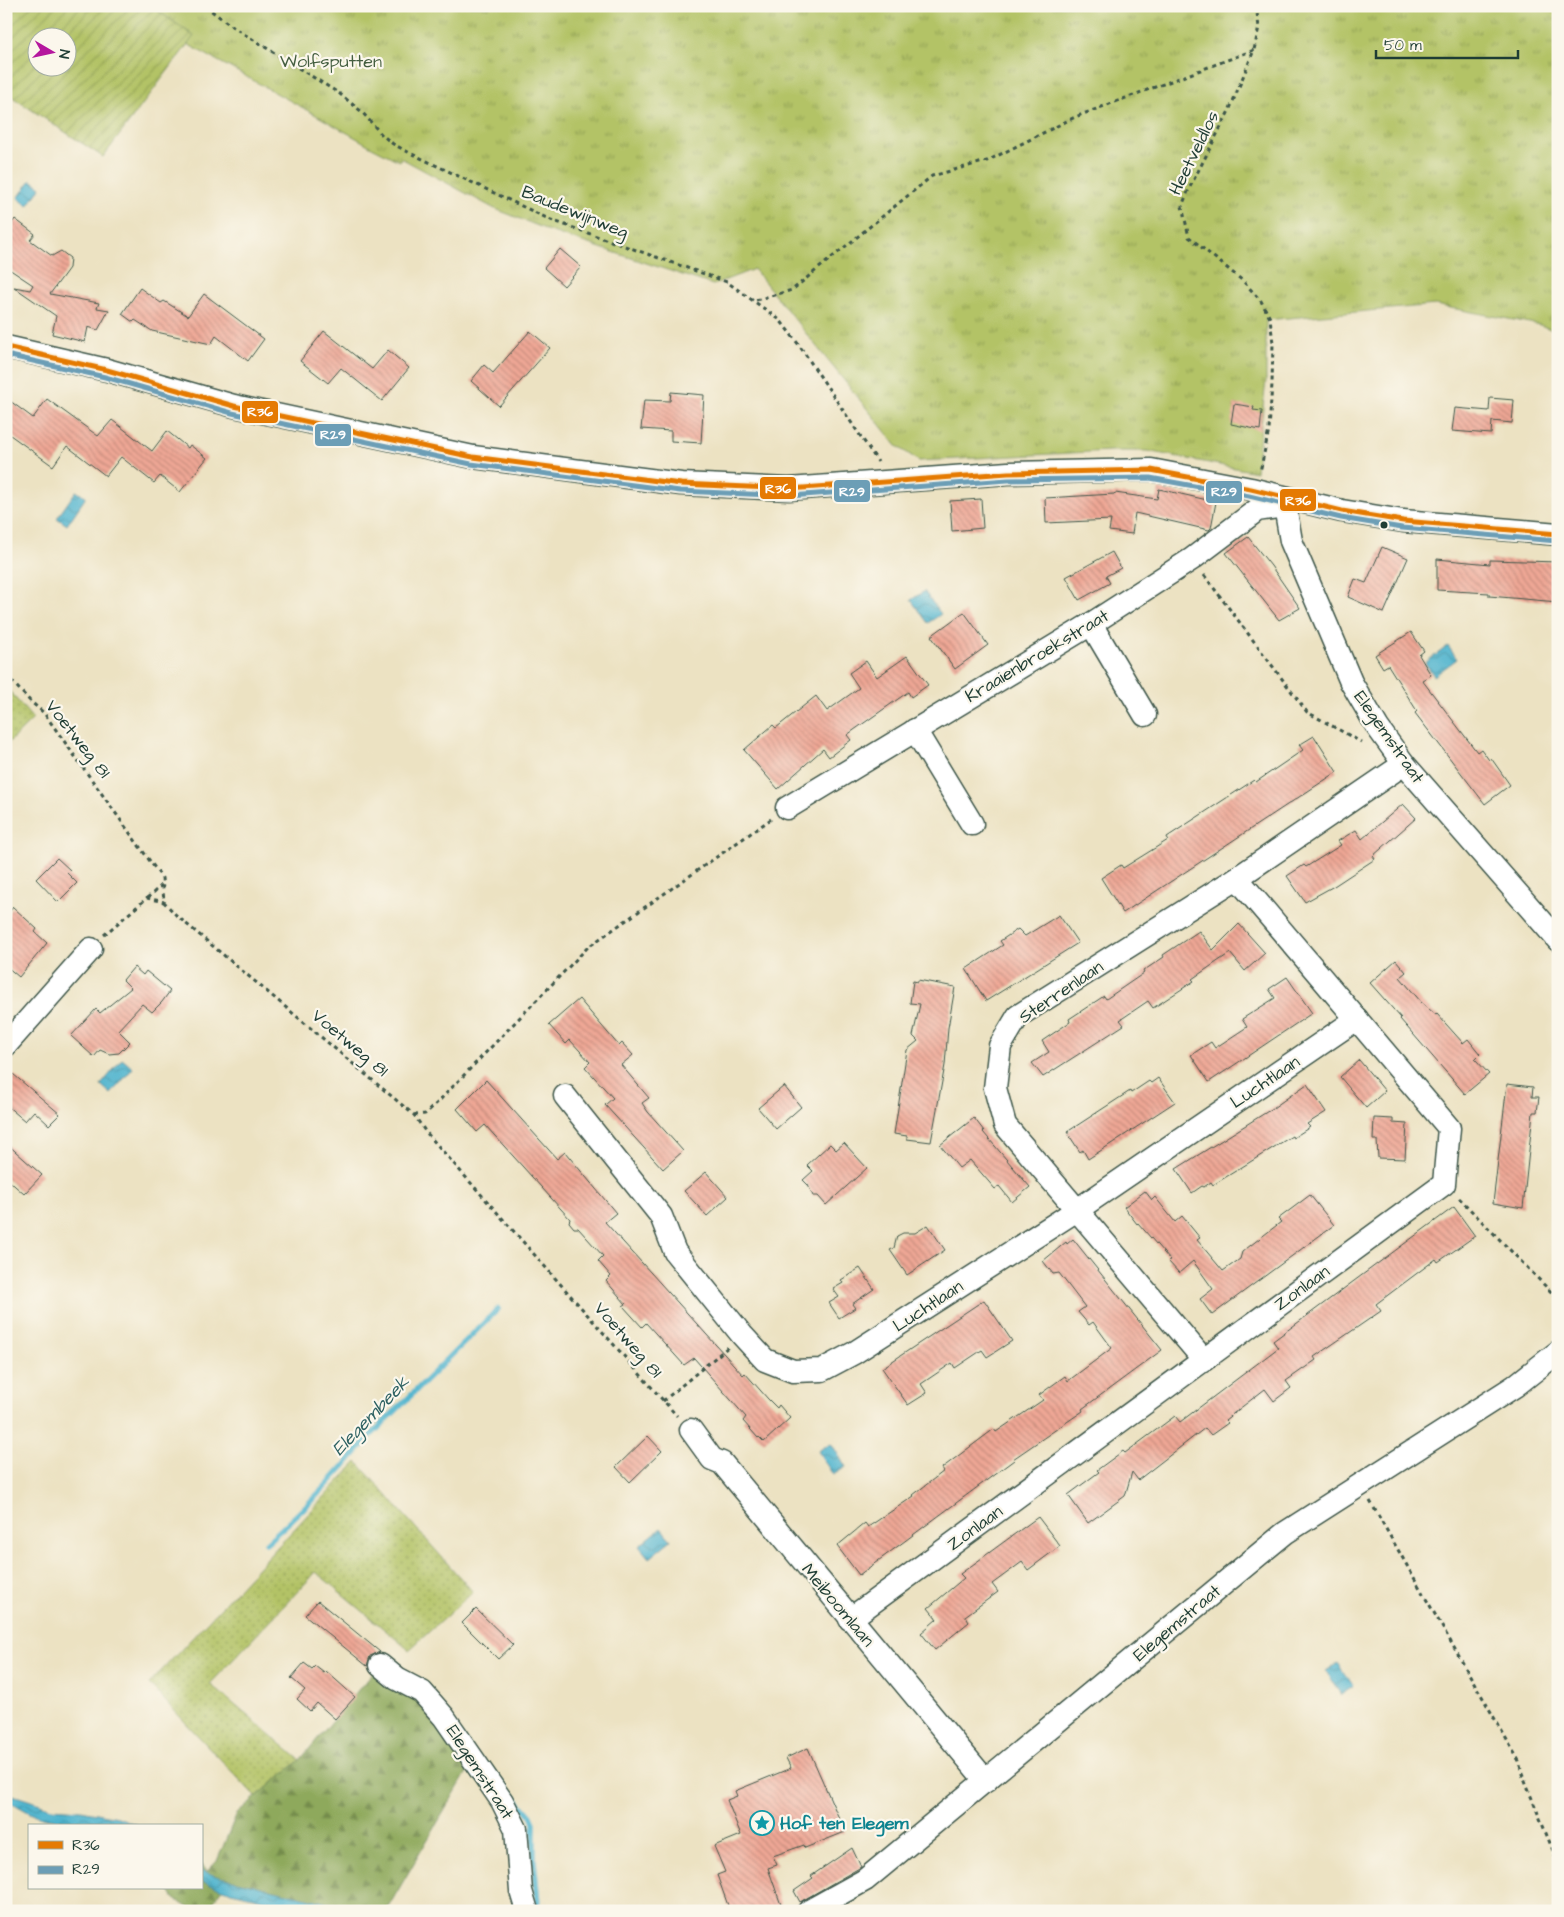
<svg xmlns="http://www.w3.org/2000/svg" width="1564" height="1917" font-family="'Architects Daughter',sans-serif">
	<style>
		.grass { fill: url(#grass-dots); stroke: #69804d }
		.forest { fill: url(#forest-firs); stroke: #567348 }
		.park { fill: url(#park-tufts); stroke: #69804d }
		.garden { fill: url(#garden-furrows); stroke: #69804d; fill-rule: evenodd }
		.water { fill: url(#water-waves); stroke: #377881 }
		.lines { fill: none; stroke-linecap: round; stroke-linejoin: round }
		.stream { stroke: #4fb4ce; stroke-width: 5.5 }
		.building { fill: url(#building-back-hatch) }
		.minor-casing { stroke: #3e5649; stroke-width: 25 }
		.path { stroke: #3e5649; stroke-width: 3; stroke-dasharray: 4 4; stroke-linecap: butt }
		.minor { stroke: #fff; stroke-width: 22 }
		.bus-1-casing { stroke: #fbf7ec; stroke-width: 9 }
		.bus-2-casing { stroke: #fbf7ec; stroke-width: 9 }
		.bus-1 { stroke: #e57a03; stroke-width: 5 }
		.bus-2 { stroke: #6c9eb6; stroke-width: 5 }
		.bus-dot { fill: #1f3d34; stroke: #fbf7ec; stroke-width: 2 }
		.labels { text-anchor: middle; dominant-baseline: central; stroke-width: 4.5; stroke-linejoin: round; paint-order: stroke }
		.park-label { font-size: 18px; fill: #445e40; stroke: #fbf7ec }
		.street-label { font-size: 18px; fill: #1f3d34; stroke: #fbf7ec }
		.culture-label { font-size: 18px; font-weight: bold; fill: #0d838f; stroke: #fbf7ec; text-anchor: start }
		.water-label { font-size: 19px; font-style: italic; fill: #2d6162; stroke: #fbf7ec }
		.line-badge { stroke: #fbf7ec; stroke-width: 2 }
		.badge-label { font-size: 14px; text-anchor: middle; font-weight: bold; fill: #fff }
	</style>
	<defs>
		<pattern id="grass-dots" width="8" height="8" patternUnits="userSpaceOnUse" patternTransform="scale(1.25)"><rect width="8" height="8" fill="#b3c366"/><path d="M2 2h.1M6 6h.1" fill="none" stroke="#91a055" stroke-width="1.8" stroke-linecap="round"/></pattern>
		<pattern id="forest-firs" width="22" height="20" patternUnits="userSpaceOnUse" patternTransform="scale(1.25)"><rect width="22" height="20" fill="#8ea95b"/><path d="M5 1l3.5 6h-7zM16 11l3.5 6h-7z" fill="#738b4c"/></pattern>
		<pattern id="park-tufts" width="24" height="20" patternUnits="userSpaceOnUse" patternTransform="scale(1.25)"><rect width="24" height="20" fill="#b3c366"/><path d="M3 7l-1-3M5 7V3M7 7l1-3M15 17l-1-3M17 17v-4M19 17l1-3" fill="none" stroke="#91a055"/></pattern>
		<pattern id="garden-furrows" width="10" height="10" patternUnits="userSpaceOnUse" patternTransform="scale(1.25)"><rect width="10" height="10" fill="#b3c366"/><path d="M-1 1l2-2M0 10L10 0M9 11l2-2" fill="none" stroke="#91a055"/></pattern>
		<pattern id="water-waves" width="16" height="10" patternUnits="userSpaceOnUse" patternTransform="scale(1.25)"><rect width="16" height="10" fill="#4fb4ce"/><path d="M0 5q4-4 8 0t8 0" fill="none" stroke="#4194a8"/></pattern>
		<pattern id="building-back-hatch" width="6" height="6" patternUnits="userSpaceOnUse" patternTransform="scale(1.25)"><rect width="6" height="6" fill="#efa795"/><path d="M-1 5l2 2M0 0l6 6M5-1l2 2" fill="none" stroke="#c1897a"/></pattern>
	</defs>
	<rect width="100%" height="100%" fill="#fbf7ec"/>
	<filter id="ink" filterUnits="userSpaceOnUse"><feTurbulence type="fractalNoise" baseFrequency=".02" numOctaves="2"/><feDisplacementMap in="SourceGraphic" scale="10" xChannelSelector="R" yChannelSelector="G"/><feConvolveMatrix kernelMatrix="1 2 1 2 8 2 1 2 1" color-interpolation-filters="sRGB"/></filter>
	<filter id="wash" filterUnits="userSpaceOnUse"><feTurbulence type="fractalNoise" baseFrequency=".0096" numOctaves="4" result="noise"/><feDisplacementMap in="SourceGraphic" scale="20" xChannelSelector="R" yChannelSelector="G"/><feGaussianBlur stdDeviation="1.12" result="paint"/><feColorMatrix in="noise" values="0 0 0 0 0 0 0 0 0 0 0 0 0 0 0 0 0 1.4 0 .05"/><feComposite in="paint" operator="in"/></filter>
	<g filter="url(#wash)">
		<rect width="100%" height="100%" fill="#ece2c2"/>
		<g class="grass">
			<polygon points="6,687 33,719 6,745"/>
			<polygon points="357,1462 473,1592 409,1650 316,1572 210,1684 300,1760 256,1797 149,1684"/>
		</g>
		<polygon class="forest" points="374,1671 416,1699 470,1767 386,1911 341,1911 224,1887 212,1903 191,1909 174,1899 167,1888 201,1888 201,1864 207,1871 217,1861 237,1813 300,1760"/>
		<polygon class="park" points="118,6 1558,6 1558,332 1540,325 1435,305 1266,320 1266,380 1256,472 1147,451 1109,451 919,461 897,446 754,269 713,285 543,229 543,228 493,208 401,158 399,161 372,147 316,115"/>
		<path class="garden" d="M6 6H151L194 36 103 157 6 93ZM38 38H68V68H38Z"/>
		<g class="water">
			<polygon points="31,180 41,187 28,206 18,198"/>
			<polygon points="76,491 86,497 67,525 57,518"/>
			<polygon points="924,591 941,614 928,623 911,600"/>
			<polygon points="1448,646 1457,659 1434,676 1425,663"/>
			<polygon points="122,1059 133,1068 111,1094 101,1085"/>
			<polygon points="831,1443 846,1467 833,1475 818,1451"/>
			<polygon points="661,1528 671,1540 649,1558 639,1546"/>
			<polygon points="1338,1663 1354,1686 1341,1695 1326,1671"/>
			<polygon points="6,1794 13,1795 52,1808 81,1810 118,1817 139,1826 113,1826 46,1818 32,1814 16,1805 6,1804"/>
			<polygon points="201,1870 216,1876 362,1911 311,1911 232,1892 201,1881"/>
		</g>
		<g class="lines">
			<g class="stream">
				<path d="M266 1543C301 1512 336 1478 365 1441L498 1309"/>
				<polyline points="501,1782 531,1816 534,1823 534,1860 538,1902 540,1911"/>
			</g>
		</g>
		<g id="blocks">
			<g class="building">
				<polygon points="15,219 35,234 30,240 52,256 61,251 70,258 69,268 50,294 99,303 97,308 109,310 98,330 88,327 85,342 52,334 56,316 14,287 30,290 33,285 6,267 6,231"/>
				<polygon points="560,249 581,267 564,286 544,268"/>
				<polygon points="140,288 161,303 164,301 188,316 204,294 264,339 248,361 216,336 211,344 152,331 135,320 133,322 122,314"/>
				<polygon points="324,331 372,369 388,350 409,368 382,401 341,368 328,383 300,361"/>
				<polygon points="530,331 550,348 499,406 471,381 484,365 493,373"/>
				<polygon points="671,392 704,395 701,443 671,441 671,431 641,429 644,400 670,401"/>
				<polygon points="6,398 33,418 47,399 98,436 112,420 152,451 167,431 188,448 190,445 207,458 180,492 160,476 154,483 121,457 106,476 67,446 53,466 6,432"/>
				<polygon points="1490,398 1514,400 1512,423 1492,421 1491,434 1452,431 1455,408 1489,411"/>
				<polygon points="1234,404 1254,407 1253,410 1262,411 1260,430 1231,424"/>
				<polygon points="1159,489 1216,502 1211,528 1209,530 1135,513 1132,534 1109,531 1111,520 1046,523 1045,498 1114,494 1115,493 1157,499"/>
				<polygon points="981,499 983,528 952,531 950,501"/>
				<polygon points="1248,537 1271,566 1300,608 1279,620 1226,553"/>
				<polygon points="1382,547 1408,558 1384,613 1348,597 1355,579 1366,583"/>
				<polygon points="1112,552 1121,568 1106,576 1110,583 1079,600 1066,577"/>
				<polygon points="1437,559 1490,564 1490,560 1558,562 1558,602 1489,596 1489,593 1437,590"/>
				<polygon points="964,612 988,645 955,669 931,636"/>
				<polygon points="1411,632 1424,651 1419,655 1431,675 1422,680 1477,752 1481,749 1489,760 1491,758 1510,785 1485,804 1415,713 1417,711 1388,665 1383,668 1375,655"/>
				<polygon points="907,656 928,685 911,697 908,692 847,735 851,740 829,757 823,749 778,789 744,750 773,725 776,728 816,696 827,711 859,688 849,673 866,661 877,677"/>
				<polygon points="1314,736 1337,772 1123,913 1101,878 1121,865 1123,868 1168,840 1167,837 1254,780 1256,782 1303,750 1299,745"/>
				<polygon points="1403,804 1416,818 1373,856 1375,859 1334,886 1305,902 1287,876 1304,865 1306,867 1341,845 1338,841 1356,830 1362,839"/>
				<polygon points="57,858 70,870 67,873 77,883 58,902 36,879"/>
				<polygon points="13,907 37,929 35,932 47,943 19,977 6,966 6,916"/>
				<polygon points="1059,915 1078,943 986,1001 966,969 1003,945 1000,941 1018,929 1025,936"/>
				<polygon points="1239,924 1265,953 1245,971 1230,953 1192,979 1194,981 1153,1008 1148,1001 1120,1020 1124,1025 1043,1077 1032,1063 1049,1052 1042,1041 1070,1022 1069,1019 1104,996 1106,999 1144,973 1143,971 1164,957 1163,955 1199,931 1213,950"/>
				<polygon points="1396,960 1406,972 1400,977 1421,1002 1436,1015 1437,1014 1463,1043 1468,1039 1480,1054 1475,1059 1489,1074 1465,1094 1400,1019 1401,1018 1370,983"/>
				<polygon points="134,967 143,975 146,971 170,991 162,1002 152,1012 142,1004 118,1030 130,1042 119,1053 109,1054 100,1050 94,1057 71,1036 96,1009 100,1013 131,988 123,980"/>
				<polygon points="1287,977 1312,1013 1209,1082 1191,1055 1211,1042 1215,1048 1247,1027 1242,1019 1275,998 1269,989"/>
				<polygon points="918,980 955,987 948,1028 945,1065 931,1142 907,1139 907,1136 894,1134 907,1050 918,1041 913,1036 920,1004 910,1003 913,981 918,982"/>
				<polygon points="579,999 619,1046 622,1043 633,1055 621,1065 649,1098 642,1103 648,1112 683,1151 663,1169 605,1105 613,1098 585,1067 590,1062 570,1040 566,1044 549,1025"/>
				<polygon points="1359,1060 1385,1091 1366,1108 1340,1077"/>
				<polygon points="13,1074 60,1114 49,1125 34,1111 25,1121 6,1105 6,1092 10,1088 6,1085 6,1081"/>
				<polygon points="1158,1078 1175,1102 1088,1159 1083,1150 1080,1152 1067,1132 1130,1091 1131,1093 1149,1081 1151,1083"/>
				<polygon points="486,1080 557,1159 565,1152 616,1213 605,1222 743,1375 745,1373 768,1399 777,1408 779,1405 790,1418 764,1442 759,1437 758,1438 743,1421 746,1417 694,1358 684,1365 646,1323 642,1327 623,1306 626,1304 606,1281 611,1276 598,1261 603,1256 578,1228 574,1228 569,1222 570,1219 485,1125 477,1132 457,1109"/>
				<polygon points="1307,1084 1326,1112 1307,1124 1310,1127 1293,1138 1292,1136 1213,1185 1211,1182 1204,1187 1202,1186 1192,1193 1176,1169 1273,1108"/>
				<polygon points="1507,1084 1533,1087 1532,1097 1539,1097 1537,1112 1533,1112 1523,1208 1493,1203"/>
				<polygon points="784,1086 801,1107 776,1129 758,1108"/>
				<polygon points="974,1118 984,1131 983,1132 1030,1187 1012,1202 999,1186 995,1189 970,1160 959,1168 940,1145"/>
				<polygon points="1374,1118 1393,1119 1393,1123 1407,1124 1405,1159 1378,1158 1377,1140 1373,1140"/>
				<polygon points="6,1143 42,1175 24,1194 6,1178"/>
				<polygon points="844,1143 867,1168 826,1205 818,1196 813,1196 808,1185 803,1180 813,1171 807,1165 830,1144 836,1150"/>
				<polygon points="706,1172 728,1197 707,1216 684,1191"/>
				<polygon points="1145,1191 1152,1200 1155,1197 1175,1222 1182,1216 1200,1238 1197,1240 1223,1271 1240,1259 1242,1252 1281,1222 1278,1219 1310,1195 1334,1225 1212,1315 1200,1299 1213,1289 1193,1261 1179,1273 1168,1261 1170,1260 1138,1223 1137,1224 1124,1207"/>
				<polygon points="1454,1207 1475,1236 1438,1262 1436,1259 1376,1304 1381,1311 1314,1357 1316,1360 1286,1381 1291,1388 1274,1401 1265,1389 1225,1420 1228,1423 1211,1435 1205,1428 1138,1480 1132,1472 1125,1496 1088,1523 1068,1495 1099,1472 1097,1470 1123,1451 1125,1453 1175,1416 1180,1422 1278,1348 1273,1341"/>
				<polygon points="928,1225 945,1250 907,1275 890,1250 894,1248 897,1236 903,1233 915,1233"/>
				<polygon points="1073,1239 1162,1350 1082,1409 1083,1411 1013,1459 1014,1460 859,1575 837,1546 865,1523 868,1527 914,1496 913,1495 944,1471 942,1468 994,1429 996,1432 1043,1400 1039,1395 1065,1376 1068,1381 1112,1348 1093,1322 1089,1325 1078,1312 1085,1307 1059,1273 1053,1274 1043,1261 1066,1242 1067,1244"/>
				<polygon points="860,1268 874,1289 852,1304 855,1308 839,1318 829,1303 839,1297 833,1289 843,1283 841,1280"/>
				<polygon points="984,1300 1012,1341 987,1357 982,1350 955,1368 952,1363 921,1384 927,1393 908,1405 882,1368"/>
				<polygon points="648,1436 662,1451 630,1482 616,1467"/>
				<polygon points="1038,1517 1060,1546 1028,1570 1022,1562 992,1584 998,1592 965,1616 969,1622 935,1650 921,1633 937,1619 928,1608 964,1578 960,1574"/>
				<polygon points="318,1601 380,1652 370,1656 367,1666 305,1615"/>
				<polygon points="476,1609 513,1645 498,1659 462,1623"/>
				<polygon points="304,1663 312,1669 315,1666 324,1673 326,1671 355,1697 335,1719 317,1703 310,1711 297,1699 305,1690 291,1678"/>
				<polygon points="808,1748 845,1832 805,1848 804,1845 773,1856 777,1865 768,1868 781,1905 765,1911 730,1911 717,1875 725,1872 714,1846 741,1835 727,1800 737,1796 735,1791 791,1768 786,1758"/>
				<polygon points="852,1848 861,1867 800,1902 794,1891 813,1878 811,1876"/>
			</g>
		</g>
	</g>
	<g filter="url(#ink)">
		<use href="#blocks" fill-opacity="0" stroke="#3e5649" stroke-width="1"/>
		<g class="lines">
			<defs>
				<g id="minor">
					<polyline points="6,347 107,370 234,406 473,457 681,484 789,489 1008,473 1151,470 1251,489 1342,511 1403,521 1558,534"/>
					<polyline points="1289,499 1285,506 1291,541 1351,682 1378,728 1404,764 1558,940"/>
					<polyline points="1091,624 1145,715"/>
					<polyline points="915,730 972,824"/>
					<polyline points="787,808 1091,624 1192,559 1257,510 1285,506"/>
					<polyline points="6,1045 91,949"/>
					<polyline points="565,1096 661,1216 675,1252 742,1335 765,1360 793,1371 822,1370 854,1353 1077,1210 1357,1019"/>
					<polyline points="1204,1360 1005,1125 995,1088 1000,1046 1018,1016 1237,878 1404,764"/>
					<polyline points="691,1430 712,1459 722,1463 986,1781"/>
					<polyline points="850,1619 1444,1184 1449,1128 1237,878"/>
					<polyline points="380,1665 397,1679 422,1692 444,1717 502,1801 516,1829 521,1891 527,1911"/>
					<polyline points="809,1911 865,1880 1285,1533 1515,1386 1558,1352"/>
				</g>
			</defs>
			<use href="#minor" class="minor-casing"/>
			<g class="path">
				<polyline points="205,6 233,27 340,94 362,112 382,135 393,144 410,153 551,220 727,282 780,320 799,345 878,462"/>
				<polyline points="1256,6 1259,27 1254,50 1229,111 1189,189 1182,206 1189,237 1243,281 1261,301 1270,318 1273,343 1272,384 1269,430 1260,472"/>
				<polyline points="756,300 792,290 932,176 987,161 1075,117 1254,50"/>
				<polyline points="1204,575 1307,712 1361,742"/>
				<polyline points="6,675 30,701 44,713 162,878 164,902 177,916 414,1115 425,1131 677,1416"/>
				<polyline points="147,898 162,885"/>
				<polyline points="104,935 147,898 164,902"/>
				<polyline points="414,1115 425,1114 437,1103 588,947 771,819"/>
				<polyline points="1459,1198 1558,1299"/>
				<polyline points="663,1401 728,1347"/>
				<polyline points="1370,1501 1519,1761 1522,1774 1558,1863"/>
			</g>
			<use href="#minor" class="minor"/>
			<defs>
				<polyline id="bus-1" points="6,347 107,370 234,406 473,457 681,484 789,489 1008,473 1151,470 1251,489 1342,511 1403,521 1558,534"/>
				<polyline id="bus-2" points="6,355 105,377 232,413 471,464 680,491 790,496 1008,480 1150,478 1249,496 1341,518 1402,528 1557,541"/>
			</defs>
			<use href="#bus-1" class="bus-1-casing"/>
			<use href="#bus-2" class="bus-2-casing"/>
			<use href="#bus-1" class="bus-1"/>
			<use href="#bus-2" class="bus-2"/>
		</g>
	</g>
	<defs>
		<symbol id="sight-ring" viewBox="-11 -11 22 22"><circle r="9.5" fill="#fbf7ec" stroke="#0f9aa8" stroke-width="1.5"/><path d="M0-6L1.8-2.2L6-1.7L2.9 1.2L3.7 5.4L0 3.3L-3.7 5.4L-2.9 1.2L-6-1.7L-1.8-2.2Z" fill="#0f9aa8"/></symbol>
	</defs>
	<g fill-rule="evenodd">
		<use href="#sight-ring" x="748" y="1809" width="28" height="28"/>
	</g>
	<circle class="bus-dot" cx="1384" cy="525" r="4.5"/>
	<g class="labels">
		<g class="park-label">
			<text x="331" y="61">Wolfsputten</text>
		</g>
		<g class="street-label">
			<text transform="translate(1194 153) rotate(-64)">Heetveldlos</text>
			<text transform="translate(575 212) rotate(22)">Baudewijnweg</text>
			<text transform="translate(1037 656) rotate(-31)">Kraaienbroekstraat</text>
			<text transform="translate(1389 737) rotate(55)">Elegemstraat</text>
			<text transform="translate(78 739) rotate(52)">Voetweg 81</text>
			<text transform="translate(1061 992) rotate(-34)">Sterrenlaan</text>
			<text transform="translate(350 1043) rotate(40)">Voetweg 81</text>
			<text transform="translate(1265 1082) rotate(-34)">Luchtlaan</text>
			<text transform="translate(1302 1288) rotate(-36)">Zonlaan</text>
			<text transform="translate(928 1306) rotate(-33)">Luchtlaan</text>
			<text transform="translate(628 1340) rotate(49)">Voetweg 81</text>
			<text transform="translate(975 1528) rotate(-36)">Zonlaan</text>
			<text transform="translate(838 1605) rotate(50)">Meiboomlaan</text>
			<text transform="translate(1177 1623) rotate(-40)">Elegemstraat</text>
			<text transform="translate(480 1772) rotate(57)">Elegemstraat</text>
		</g>
		<g class="culture-label">
			<text x="780" y="1823">Hof ten Elegem</text>
		</g>
		<g class="water-label">
			<text transform="translate(371 1416) rotate(-46)">Elegembeek</text>
		</g>
	</g>
	<g class="line-badge">
		<rect x="241" y="400" width="38" height="24" rx="5" fill="#e57a03"/>
		<rect x="314" y="423" width="38" height="24" rx="5" fill="#6c9eb6"/>
		<rect x="759" y="476" width="38" height="24" rx="5" fill="#e57a03"/>
		<rect x="833" y="479" width="38" height="24" rx="5" fill="#6c9eb6"/>
		<rect x="1205" y="480" width="38" height="24" rx="5" fill="#6c9eb6"/>
		<rect x="1279" y="488" width="38" height="24" rx="5" fill="#e57a03"/>
	</g>
	<g class="badge-label">
		<text x="260" y="416">R36</text>
		<text x="333" y="439">R29</text>
		<text x="778" y="493">R36</text>
		<text x="852" y="496">R29</text>
		<text x="1224" y="496">R29</text>
		<text x="1298" y="505">R36</text>
	</g>
	<rect width="1564" height="1917" fill="none" stroke="#fbf7ec" stroke-width="25"/>
	<rect x="28" y="1824" width="175" height="65" fill="#fbf7ec" stroke="#a3ada2"/>
	<rect x="38" y="1841" width="25" height="8" fill="#e57a03" stroke="#a3ada2"/>
	<text x="72" y="1850" font-size="15" fill="#1f3d34">R36</text>
	<rect x="38" y="1866" width="25" height="8" fill="#6c9eb6" stroke="#a3ada2"/>
	<text x="72" y="1874" font-size="15" fill="#1f3d34">R29</text>
	<g transform="translate(52 52) rotate(99)"><circle r="24" fill="#fbf7ec" stroke="#a3ada2"/>
	<path d="M0-4L9 19L0 12L-9 19Z" fill="#b5179e"/>
	<text y="-8" font-size="14" font-weight="bold" text-anchor="middle" fill="#1f3d34">N</text>
	</g>
	<path d="M1376 50v8h142v-8" fill="none" stroke="#1f3d34" stroke-width="2.5"/>
	<text x="1384" y="50" font-size="15" fill="#1f3d34" stroke="#fbf7ec" stroke-width="4" paint-order="stroke">50 m</text>
</svg>
